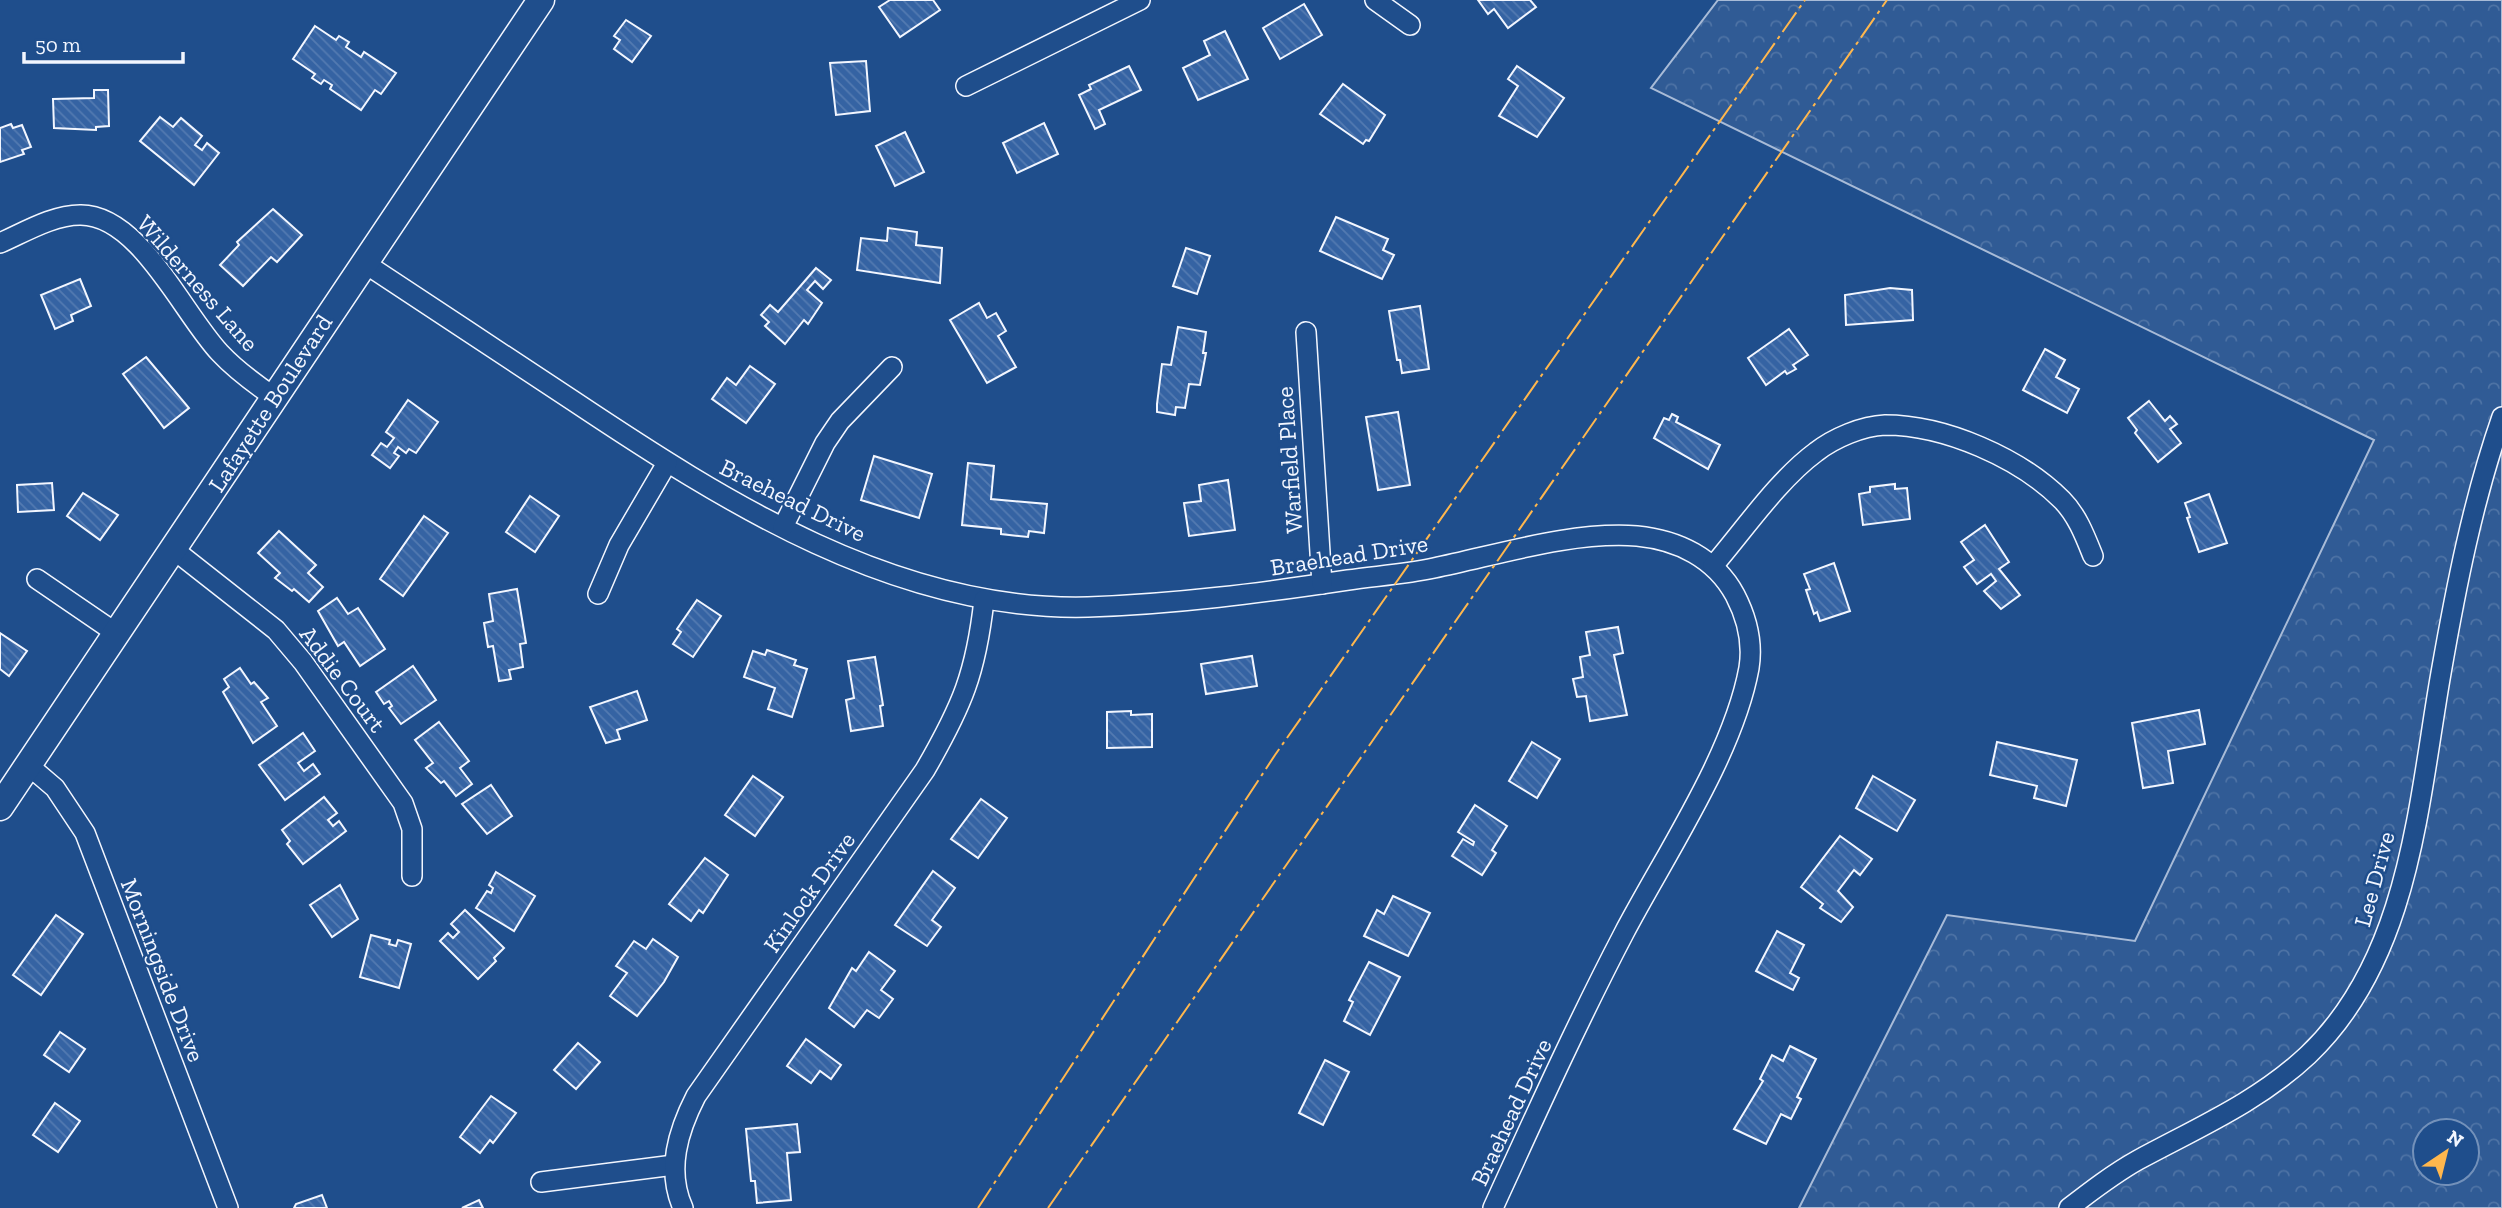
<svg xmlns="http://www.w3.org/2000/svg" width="2502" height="1208" font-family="'Zilla Slab',serif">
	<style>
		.park { fill: url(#park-crowns); stroke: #a8bbd7; stroke-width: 2; fill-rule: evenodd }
		.building { fill: url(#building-back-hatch); stroke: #f2f6ff; stroke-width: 2 }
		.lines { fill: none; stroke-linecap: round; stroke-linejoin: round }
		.minor-casing { stroke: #f2f6ff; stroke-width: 22 }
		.secondary-casing { stroke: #f2f6ff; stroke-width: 29 }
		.minor { stroke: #1f4e8c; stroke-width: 19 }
		.secondary { stroke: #1f4e8c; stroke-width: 26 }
		.power { stroke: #ffb74d; stroke-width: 2; stroke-dasharray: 24 5 3.5 5; stroke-linecap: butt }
		.labels { text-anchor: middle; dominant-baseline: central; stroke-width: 5; stroke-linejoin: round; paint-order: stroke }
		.street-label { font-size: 24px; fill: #f2f6ff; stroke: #1f4e8c }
	</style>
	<defs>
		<pattern id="park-crowns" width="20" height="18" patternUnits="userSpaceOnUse" patternTransform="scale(1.75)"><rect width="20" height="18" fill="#305b95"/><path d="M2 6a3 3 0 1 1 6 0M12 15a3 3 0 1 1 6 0" fill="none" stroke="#4e73a5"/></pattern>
		<pattern id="building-back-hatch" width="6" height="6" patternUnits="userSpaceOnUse" patternTransform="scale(1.75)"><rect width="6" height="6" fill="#3563a3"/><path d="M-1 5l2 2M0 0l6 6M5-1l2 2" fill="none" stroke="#537ab1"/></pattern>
	</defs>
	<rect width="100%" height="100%" fill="#1f4e8c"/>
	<path class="park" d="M1718 0H2502V1208H1799L1947 915 2135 941 2374 440 1651 88ZM2425 1131H2467V1173H2425Z"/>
	<g class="building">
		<polygon points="890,0 933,0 940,10 900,37 879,7"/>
		<polygon points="1478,0 1530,0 1536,7 1508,28 1494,9 1488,14"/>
		<polygon points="1304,4 1322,35 1280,59 1263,28"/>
		<polygon points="626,20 651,36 632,62 614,49 620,40 614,36"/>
		<polygon points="315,26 336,40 339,36 349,42 346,47 361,57 364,52 396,73 381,94 375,90 361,110 330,89 332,85 324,80 321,84 312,78 315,74 293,59"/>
		<polygon points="1225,31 1248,79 1198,100 1183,68 1210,55 1204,41"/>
		<polygon points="866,61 870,111 836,115 830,63"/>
		<polygon points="1129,66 1141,90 1099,110 1105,124 1095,129 1079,95 1091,89 1089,85"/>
		<polygon points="1517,66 1564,98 1537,137 1499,116 1518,86 1508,79"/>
		<polygon points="1343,84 1385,115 1369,141 1366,140 1363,144 1320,114"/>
		<polygon points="94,90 108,90 109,126 96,127 96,130 54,128 53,99 94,98"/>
		<polygon points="160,117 173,127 181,118 202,136 195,145 202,150 207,143 219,153 194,185 140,141"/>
		<polygon points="1044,123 1058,154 1017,173 1003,143"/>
		<polygon points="11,124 13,128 22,125 31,147 22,150 24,154 0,162 0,128"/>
		<polygon points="905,132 924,172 895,186 876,146"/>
		<polygon points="273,209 302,235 277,262 271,257 243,286 220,265 239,245 237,242"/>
		<polygon points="1336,217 1388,239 1383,250 1394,255 1382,279 1320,251"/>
		<polygon points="888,228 917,232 916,245 942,248 940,283 857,270 861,238 887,241"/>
		<polygon points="1186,248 1210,256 1197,294 1173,286"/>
		<polygon points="816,268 831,280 823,289 815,281 807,290 822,303 808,324 804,320 785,344 765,326 769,322 761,315 770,305 778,312"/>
		<polygon points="80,279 91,306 71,315 73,321 55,329 41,295"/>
		<polygon points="1890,288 1912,290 1913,320 1846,325 1845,295"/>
		<polygon points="979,303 987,318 996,313 1006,331 998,336 1016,367 987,383 950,320"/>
		<polygon points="1420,306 1429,369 1402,373 1400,360 1397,360 1389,311"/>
		<polygon points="1178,327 1206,332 1203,353 1206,353 1200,385 1189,384 1185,408 1176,407 1175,415 1157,412 1157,404 1162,364 1171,365"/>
		<polygon points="1789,329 1808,355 1793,365 1796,369 1787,374 1785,371 1766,385 1748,358"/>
		<polygon points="2045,349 2065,360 2056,377 2079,389 2067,413 2023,390"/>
		<polygon points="146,357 189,408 164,428 123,374"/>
		<polygon points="750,366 775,384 746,423 712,399 727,378 736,385"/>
		<polygon points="408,400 438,422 416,453 409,449 406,453 398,447 394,453 399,456 390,468 372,455 381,443 387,447 394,438 386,432"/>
		<polygon points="2149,401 2165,421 2170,416 2177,424 2170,429 2181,443 2158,462 2135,433 2137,430 2128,418"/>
		<polygon points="1398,412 1410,485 1378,490 1366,417"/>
		<polygon points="1672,414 1678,417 1676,422 1720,445 1708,469 1654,438 1664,418 1669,420"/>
		<polygon points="874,456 932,474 919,518 861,500"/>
		<polygon points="968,463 994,466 991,499 1047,504 1044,533 1029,531 1028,537 1001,534 1001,529 962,525"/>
		<polygon points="1228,480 1235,530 1189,536 1184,503 1201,501 1199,485"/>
		<polygon points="52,483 54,510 18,512 17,485"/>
		<polygon points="1895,484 1895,489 1907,488 1910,519 1863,525 1859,494 1870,492 1870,487"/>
		<polygon points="83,493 118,515 100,540 67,516"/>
		<polygon points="2209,494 2227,543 2199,552 2187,518 2190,517 2185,503"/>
		<polygon points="530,496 559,516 535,552 506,532"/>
		<polygon points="424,516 448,533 403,596 380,579"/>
		<polygon points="1985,525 2009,562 1999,569 2020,595 2001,609 1984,591 1996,581 1991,574 1977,584 1964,567 1974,560 1961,542"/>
		<polygon points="279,531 316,565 308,573 323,587 309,602 294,589 292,591 275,578 280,573 258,553"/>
		<polygon points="1834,563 1850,611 1820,621 1817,612 1814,614 1806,590 1810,589 1804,574"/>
		<polygon points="517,589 526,643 520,644 523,667 509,670 511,679 499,681 493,646 488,647 484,623 493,621 489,594"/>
		<polygon points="337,598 348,614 358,608 385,649 360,666 344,642 338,646 318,611"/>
		<polygon points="697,600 721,616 693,657 673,644 681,632 677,629"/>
		<polygon points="1618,627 1623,653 1614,655 1627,715 1590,721 1586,696 1577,697 1573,679 1583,677 1580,657 1590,655 1586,632"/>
		<polygon points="0,633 27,651 9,676 0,669"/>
		<polygon points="767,650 796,660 794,665 807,669 792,717 768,709 775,688 744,677 753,651 765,655"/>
		<polygon points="1252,656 1257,686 1206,694 1201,664"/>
		<polygon points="875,657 883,705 880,706 883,726 851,731 846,700 854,698 848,661"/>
		<polygon points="413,666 436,700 401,724 389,708 392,706 389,701 384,704 376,692"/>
		<polygon points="240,668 251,684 254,682 268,698 261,702 277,726 253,743 223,692 229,687 224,679"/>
		<polygon points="637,691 647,720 617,730 620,739 606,743 590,707"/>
		<polygon points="2199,710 2205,744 2168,751 2173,783 2143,788 2132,723"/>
		<polygon points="1131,711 1131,715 1152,714 1152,747 1107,748 1107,712"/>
		<polygon points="439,722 469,761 460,768 472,784 456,796 444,781 441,783 426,768 433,763 415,740"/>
		<polygon points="303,733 315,751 298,763 304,771 313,764 320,774 285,800 259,765"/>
		<polygon points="1532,742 1560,759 1537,798 1509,781"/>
		<polygon points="1997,742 2077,760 2066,806 2034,798 2037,786 1990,775"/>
		<polygon points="753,776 783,797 755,836 725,815"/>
		<polygon points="1873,776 1915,800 1897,831 1856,808"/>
		<polygon points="491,785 512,816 487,834 462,804"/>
		<polygon points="324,797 337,813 328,820 333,826 339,821 346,831 303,864 287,844 290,841 282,830"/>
		<polygon points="981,799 1007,818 978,858 951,839"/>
		<polygon points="1475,805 1507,826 1492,850 1496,853 1482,875 1452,856 1463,839 1473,845 1474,842 1458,832"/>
		<polygon points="1840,836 1872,859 1860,875 1854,870 1838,891 1853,907 1841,922 1820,908 1823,904 1801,887"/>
		<polygon points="705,858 728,875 703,913 699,910 691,921 669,904"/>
		<polygon points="933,871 955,888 932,920 941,927 927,946 895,925"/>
		<polygon points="496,872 535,896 514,931 476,908 487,891 491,893 493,888 489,885"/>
		<polygon points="340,885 358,919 332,937 310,905"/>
		<polygon points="1393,896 1430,913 1408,956 1364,936 1377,910 1384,914"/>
		<polygon points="465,910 504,948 494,958 496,961 478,979 440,941 448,933 453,938 459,932 451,924"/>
		<polygon points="56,915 83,934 41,995 13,975"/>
		<polygon points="1777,931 1804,945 1790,973 1799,978 1793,990 1756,971"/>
		<polygon points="371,935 390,940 389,944 396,946 398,940 411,944 399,988 360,977"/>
		<polygon points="653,939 678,957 664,982 637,1016 610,996 627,973 616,966 634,941 646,949"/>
		<polygon points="869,952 895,971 881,990 893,999 879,1018 867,1010 854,1027 829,1008 852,968 856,971"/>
		<polygon points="1369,962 1400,977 1370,1035 1344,1021 1353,1002 1349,1000"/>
		<polygon points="60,1032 85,1049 69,1072 44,1055"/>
		<polygon points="806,1039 841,1065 831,1079 820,1071 811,1083 787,1066"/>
		<polygon points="578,1043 600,1062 576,1089 554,1070"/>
		<polygon points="1790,1046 1816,1059 1797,1097 1801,1099 1791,1119 1781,1114 1766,1144 1734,1129 1763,1081 1760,1079 1772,1055 1783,1061"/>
		<polygon points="1325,1060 1349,1072 1323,1125 1299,1113"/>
		<polygon points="491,1096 516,1113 493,1143 490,1140 480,1153 460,1137"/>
		<polygon points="55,1103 80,1121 58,1152 33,1135"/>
		<polygon points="797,1124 800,1152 787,1153 791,1200 757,1203 755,1181 751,1181 746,1129"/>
		<polygon points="322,1195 327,1208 294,1208 296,1204"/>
		<polygon points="479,1200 483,1208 462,1208"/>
	</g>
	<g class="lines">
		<defs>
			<g id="minor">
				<polyline points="1375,0 1410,25"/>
				<polyline points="966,86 1140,0"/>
				<path d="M0 243C25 232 53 215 80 215 139 214 183 314 220 353 235 369 255 384 274 397"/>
				<path d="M363 262C433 308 502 354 572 400 725 502 897 612 1088 607 1176 604 1261 593 1348 580 1376 576 1406 574 1434 568 1498 555 1571 531 1637 536 1678 540 1715 558 1735 595 1747 618 1753 643 1749 668 1733 755 1665 855 1624 933 1577 1023 1535 1116 1493 1208"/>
				<polyline points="1306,332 1322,584"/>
				<polyline points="783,527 825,443 840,421 892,367"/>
				<polyline points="173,549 276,630 303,662 403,803 412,829 412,876"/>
				<path d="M1713 566C1744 530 1778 480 1816 452 1834 438 1862 426 1885 425 1945 425 2020 458 2062 500 2077 515 2085 536 2093 556"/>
				<polyline points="37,579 116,633"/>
				<polyline points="598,594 619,545 667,463"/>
				<polyline points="28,765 55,788 85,833 228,1208"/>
				<polyline points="541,1182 674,1165"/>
				<path d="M683 1208C666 1170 678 1131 696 1096L925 770C962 706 976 673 984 600"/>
				<path d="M2069 1208C2091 1191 2113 1174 2138 1160 2197 1128 2258 1102 2308 1055 2410 958 2418 804 2441 673 2456 587 2473 500 2502 417"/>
			</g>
			<polyline id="secondary" points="0,807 541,0"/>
		</defs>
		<use href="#minor" class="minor-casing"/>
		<use href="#secondary" class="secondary-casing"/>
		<use href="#minor" class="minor"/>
		<use href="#secondary" class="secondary"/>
		<g class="power">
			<polyline points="978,1208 1275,755 1805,0"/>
			<polyline points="1048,1208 1887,0"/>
		</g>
	</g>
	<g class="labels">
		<g class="street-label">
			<text transform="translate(198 283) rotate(49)">Wilderness Lane</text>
			<text transform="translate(270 403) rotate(-57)">Lafayette Boulevard</text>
			<text transform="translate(1289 460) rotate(-94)">Warfield Place</text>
			<text transform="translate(793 500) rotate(26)">Braehead Drive</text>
			<text transform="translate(1349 555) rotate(-9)">Braehead Drive</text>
			<text transform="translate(343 679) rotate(53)">Addie Court</text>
			<text transform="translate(2374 879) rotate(-75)">Lee Drive</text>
			<text transform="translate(809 892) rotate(-55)">Kinlock Drive</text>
			<text transform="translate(163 970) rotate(69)">Morningside Drive</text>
			<text transform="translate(1511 1112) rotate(-65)">Braehead Drive</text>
		</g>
	</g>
	<g transform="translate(2446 1152) rotate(35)"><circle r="33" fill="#1f4e8c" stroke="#7391ba" stroke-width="2"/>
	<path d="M0-5L12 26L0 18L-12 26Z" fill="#ffb74d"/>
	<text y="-10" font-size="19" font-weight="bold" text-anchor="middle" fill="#f2f6ff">N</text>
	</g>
	<path d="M24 52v10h159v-10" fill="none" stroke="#f2f6ff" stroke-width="3.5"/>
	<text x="35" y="52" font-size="21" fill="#f2f6ff" stroke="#1f4e8c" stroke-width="5" paint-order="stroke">50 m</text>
</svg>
